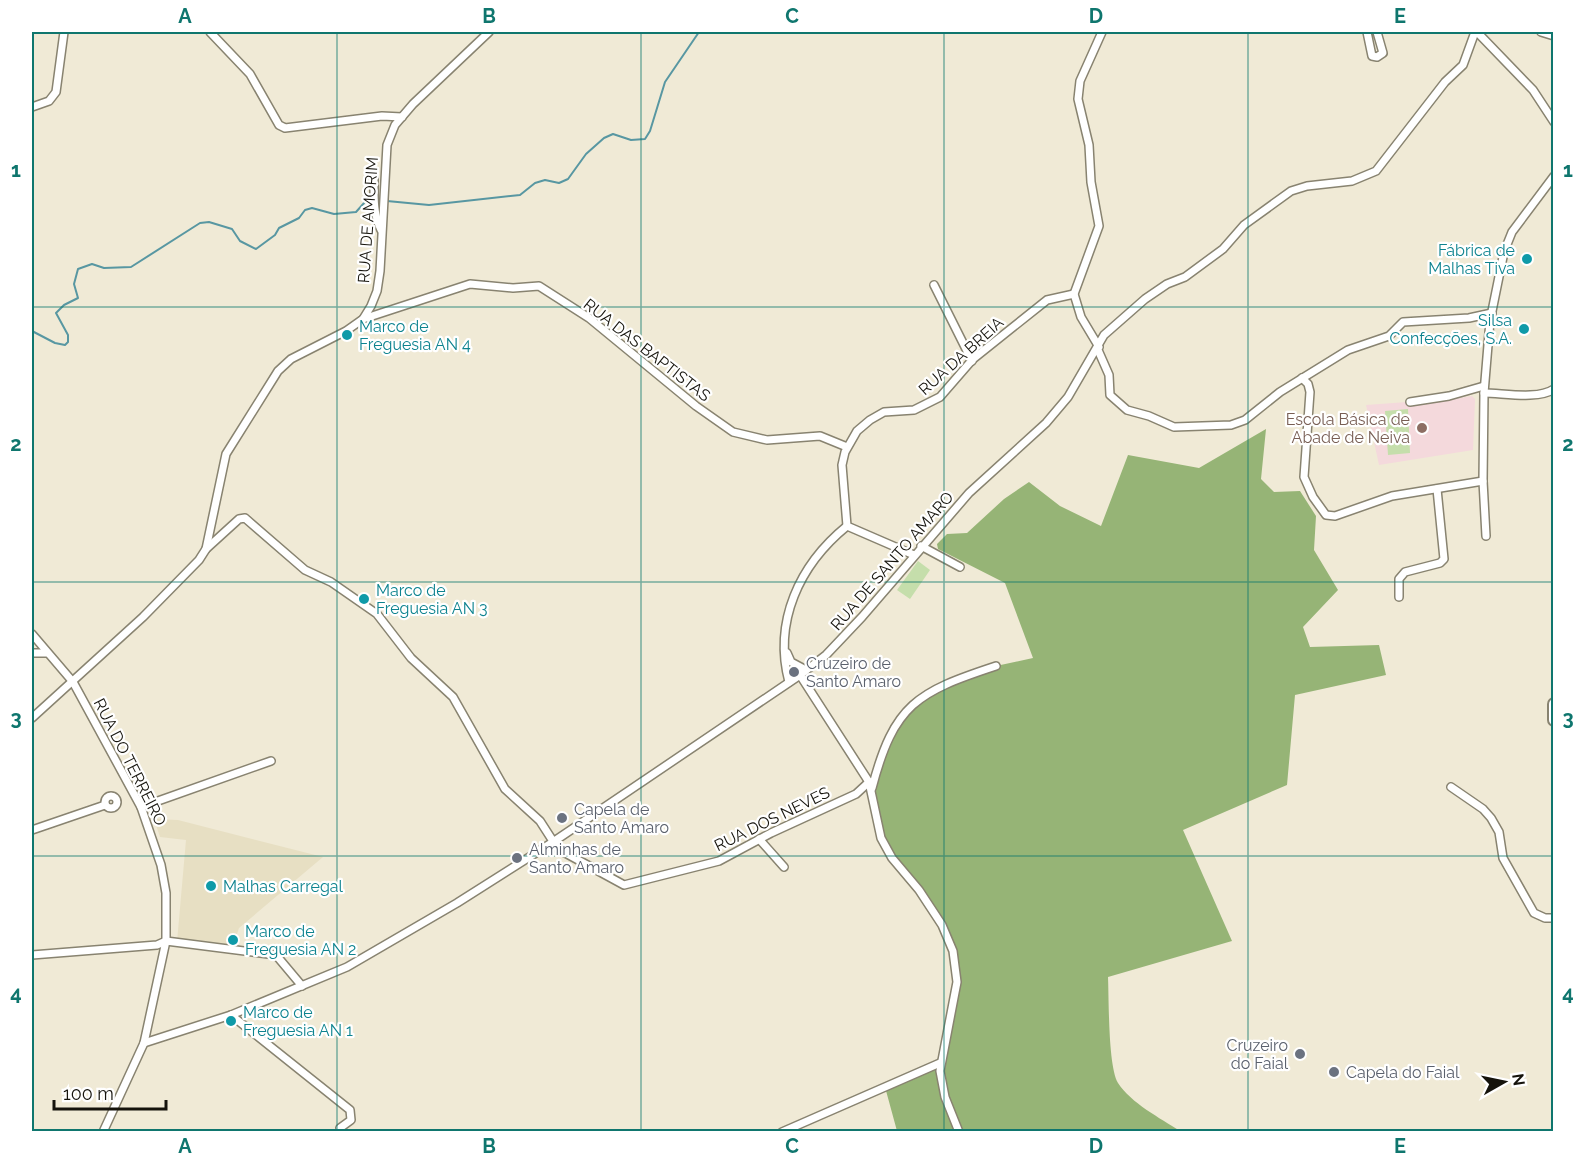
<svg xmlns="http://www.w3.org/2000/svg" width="1585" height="1163" font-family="Raleway,sans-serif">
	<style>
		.built { fill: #e7dfc3 }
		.education { fill: #f4d9dc }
		.green { fill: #c5deab }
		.forest { fill: #96b476 }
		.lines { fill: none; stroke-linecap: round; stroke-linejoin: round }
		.stream { stroke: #5897a2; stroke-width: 2 }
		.minor-casing { stroke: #888370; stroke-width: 10 }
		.secondary-casing { stroke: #888370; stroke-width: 14 }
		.minor { stroke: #fff; stroke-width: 7 }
		.secondary { stroke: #fff; stroke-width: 10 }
		.grid { fill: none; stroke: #0f766e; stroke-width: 1.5; stroke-opacity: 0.55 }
		.culture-dot { fill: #0f9aa8; stroke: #fff; stroke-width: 2 }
		.education-dot { fill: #8d6e63; stroke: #fff; stroke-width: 2 }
		.worship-dot { fill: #6b7280; stroke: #fff; stroke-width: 2 }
		.labels { text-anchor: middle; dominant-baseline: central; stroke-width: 4.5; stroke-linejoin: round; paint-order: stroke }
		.street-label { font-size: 16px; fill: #15130c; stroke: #fff }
		.culture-label { font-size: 16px; fill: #0d838f; stroke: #fff; text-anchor: start }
		.education-label { font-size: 16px; fill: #785e54; stroke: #fff; text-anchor: end }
		.worship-label { font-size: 16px; fill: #5b616d; stroke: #fff; text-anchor: start }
		.neatline { fill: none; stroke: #0f766e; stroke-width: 2 }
		.grid-label { font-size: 20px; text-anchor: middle; font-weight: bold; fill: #0f766e }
	</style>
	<rect width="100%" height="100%" fill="#f0ead6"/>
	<polygon class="built" points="154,819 178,820 323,857 239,928 235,940 237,949 177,942 186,840 160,837"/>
	<polygon class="education" points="1472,396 1475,399 1473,450 1379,465 1366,405 1407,402 1411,406"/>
	<g class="green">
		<polygon points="1408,409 1410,453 1388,455 1385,411"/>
		<polygon points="918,561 930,570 910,599 897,590"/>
	</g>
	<path class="forest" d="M1266 429 1261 479 1274 492 1300 491 1316 516 1314 550 1338 590 1303 627 1310 647 1379 645 1386 675 1295 695 1287 785 1183 830 1232 941 1108 977C1109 1000 1108 1066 1118 1083 1131 1103 1160 1118 1180 1131H897L885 1087 940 1062 956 967 942 925 881 838 872 788 895 725 933 688 996 666 1033 658 1005 583 938 549 937 544 947 534 967 533 1004 499 1029 482 1060 506 1101 526 1128 455 1199 468Z"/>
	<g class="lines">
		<g class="stream">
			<polyline points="387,201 429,205 520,195 535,183 545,180 559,183 568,179 586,154 604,138 613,134 631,140 645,139 650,131 665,82 699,32"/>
			<polyline points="32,331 55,343 65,345 68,342 68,335 56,313 64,305 78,298 74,284 78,269 92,264 104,268 131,267 200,223 209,222 232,229 240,241 256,249 275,235 279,228 299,218 305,210 312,208 334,214 356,212 365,202 371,202"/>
		</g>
		<defs>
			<g id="minor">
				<polyline points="210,32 250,74 279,125 285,128 382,116 402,117"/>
				<polyline points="1367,32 1372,56 1377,57 1383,53 1377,32"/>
				<polyline points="1477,32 1533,90 1554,122"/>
				<polyline points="1541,32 1554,36"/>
				<polyline points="32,107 49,101 56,92 64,32"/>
				<path d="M374 177C374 195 373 214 381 230"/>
				<polyline points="934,285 972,361"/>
				<polyline points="363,319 470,284 513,288 539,286 589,318 696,406 733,432 767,440 820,436 847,447"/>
				<polyline points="1099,347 1081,317 1074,294 1099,226 1091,182 1089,145 1078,99 1080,81 1102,32"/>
				<polyline points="1098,350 1109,375 1110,395 1127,410 1149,416 1174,427 1231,425 1245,420 1280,392 1348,350 1389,336 1403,322 1469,318 1492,313"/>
				<polyline points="1302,378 1308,384 1310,392 1304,477 1313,497 1326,515 1335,516 1392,496 1483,481"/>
				<path d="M1484 393C1503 393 1538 400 1554 389"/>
				<polyline points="1410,402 1449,396 1484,386"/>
				<polyline points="1486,536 1483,481 1484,393 1490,321 1504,252 1512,232 1554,176"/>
				<polyline points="921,546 960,567"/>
				<polyline points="206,549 239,519 245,518 305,570 331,582 377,614 411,658 453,697 505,789 540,821 558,849 624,885 719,861 771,833 856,794 869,782"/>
				<polyline points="914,555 847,526 842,465 845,452 857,431 870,420 884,412 914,410 940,397 973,359 1047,300 1074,294"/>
				<polyline points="1399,597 1399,579 1405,572 1440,563 1444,559 1437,489"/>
				<polyline points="32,634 73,682 141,807 161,865 166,893 166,941 144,1043 103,1132"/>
				<polyline points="32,653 46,653"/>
				<polyline points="787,653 791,662 806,670"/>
				<polyline points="800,675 869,782 881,838 892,858 919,890 942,925 953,951 957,982 940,1071 945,1097 959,1132"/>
				<path d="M789 682C773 622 799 565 847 526"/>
				<polyline points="32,718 143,617 199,560 206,549 226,454 278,371 291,359 346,331 363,319 371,306 377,291 380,271 387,145 395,125 413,104 489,32"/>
				<polyline points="1451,787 1483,809 1491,818 1499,832 1503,858 1534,913 1545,918 1554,918"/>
				<path d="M872 788C894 704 917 692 996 666"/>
				<circle cx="111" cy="802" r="6"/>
				<polyline points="141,807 271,761"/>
				<polyline points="32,830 105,805"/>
				<polyline points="759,839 784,867"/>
				<polyline points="32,955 157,945 166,941 276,955 302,986"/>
				<polyline points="231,1015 350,1110 351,1120 340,1128"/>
				<polyline points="144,1043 231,1015 347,967 457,903 553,842 800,675 826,655 862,617 969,493 1046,423 1068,397 1104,335 1145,299 1167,284 1185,277 1223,249 1244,225 1291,191 1307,186 1352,181 1376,171 1445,82 1463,65 1475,32"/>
				<polyline points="782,1132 940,1063"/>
			</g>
			<polyline id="secondary" points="1554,704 1554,720"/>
		</defs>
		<use href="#minor" class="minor-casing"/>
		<use href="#secondary" class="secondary-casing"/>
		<use href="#minor" class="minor"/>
		<use href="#secondary" class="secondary"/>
	</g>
	<path class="grid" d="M337 32V1132M641 32V1132M944 32V1132M1248 32V1132M32 307H1554M32 582H1554M32 856H1554"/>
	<g class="culture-dot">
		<circle cx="1527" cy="259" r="6"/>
		<circle cx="1524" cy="329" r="6"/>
		<circle cx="347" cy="335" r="6"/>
		<circle cx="364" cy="599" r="6"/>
		<circle cx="211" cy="886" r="6"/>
		<circle cx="233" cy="940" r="6"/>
		<circle cx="231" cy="1021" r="6"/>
	</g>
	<circle class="education-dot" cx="1422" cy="428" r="6"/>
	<g class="worship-dot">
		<circle cx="794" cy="672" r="6"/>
		<circle cx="562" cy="818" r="6"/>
		<circle cx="517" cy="858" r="6"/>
		<circle cx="1300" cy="1054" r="6"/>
		<circle cx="1334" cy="1072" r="6"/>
	</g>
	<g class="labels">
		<g class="street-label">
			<text transform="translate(368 220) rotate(-86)">RUA DE AMORIM</text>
			<text transform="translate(647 350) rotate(38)">RUA DAS BAPTISTAS</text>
			<text transform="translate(961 356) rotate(-42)">RUA DA BREIA</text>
			<text transform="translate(892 561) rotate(-49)">RUA DE SANTO AMARO</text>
			<text transform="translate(130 762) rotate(63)">RUA DO TERREIRO</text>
			<text transform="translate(772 819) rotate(-26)">RUA DOS NEVES</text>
		</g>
		<g class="culture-label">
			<text x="1515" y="250" text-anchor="end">Fábrica de<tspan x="1515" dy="18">Malhas Tiva</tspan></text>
			<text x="1512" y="320" text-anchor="end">Silsa<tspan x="1512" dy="18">Confecções, S.A.</tspan></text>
			<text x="359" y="326">Marco de<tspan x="359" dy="18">Freguesia AN 4</tspan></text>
			<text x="376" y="590">Marco de<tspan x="376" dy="18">Freguesia AN 3</tspan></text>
			<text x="223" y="886">Malhas Carregal</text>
			<text x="245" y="931">Marco de<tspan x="245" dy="18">Freguesia AN 2</tspan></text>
			<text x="243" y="1012">Marco de<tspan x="243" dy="18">Freguesia AN 1</tspan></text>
		</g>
		<g class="education-label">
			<text x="1410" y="419">Escola Básica de<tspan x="1410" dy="18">Abade de Neiva</tspan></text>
		</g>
		<g class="worship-label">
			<text x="806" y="663">Cruzeiro de<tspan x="806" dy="18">Santo Amaro</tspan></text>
			<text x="574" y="809">Capela de<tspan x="574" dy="18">Santo Amaro</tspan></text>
			<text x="529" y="849">Alminhas de<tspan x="529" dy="18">Santo Amaro</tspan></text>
			<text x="1288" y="1045" text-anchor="end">Cruzeiro<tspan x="1288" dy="18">do Faial</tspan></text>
			<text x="1346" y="1072">Capela do Faial</text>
		</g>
	</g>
	<rect width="1585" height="1163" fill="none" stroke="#ffffff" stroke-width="66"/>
	<g transform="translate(1504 1082) rotate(81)" stroke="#ffffff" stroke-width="4.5" paint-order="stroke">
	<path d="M0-4.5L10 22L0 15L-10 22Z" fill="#15130c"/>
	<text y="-9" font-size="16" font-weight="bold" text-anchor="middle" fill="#15130c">N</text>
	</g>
	<path d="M54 1100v9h112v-9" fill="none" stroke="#15130c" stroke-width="3"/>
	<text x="63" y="1100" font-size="18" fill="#15130c" stroke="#ffffff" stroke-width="4.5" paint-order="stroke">100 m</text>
	<rect x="33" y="33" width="1519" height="1097" class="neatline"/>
	<g class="grid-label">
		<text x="185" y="23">A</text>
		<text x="489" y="23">B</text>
		<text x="792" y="23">C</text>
		<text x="1096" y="23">D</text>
		<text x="1400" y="23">E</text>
		<text x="16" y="177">1</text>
		<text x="1568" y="177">1</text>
		<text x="16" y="451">2</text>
		<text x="1568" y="451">2</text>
		<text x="16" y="725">3</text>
		<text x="1568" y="725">3</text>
		<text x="16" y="1000">4</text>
		<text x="1568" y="1000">4</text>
		<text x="185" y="1153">A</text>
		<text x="489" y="1153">B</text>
		<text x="792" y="1153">C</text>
		<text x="1096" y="1153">D</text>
		<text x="1400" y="1153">E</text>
	</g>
</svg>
